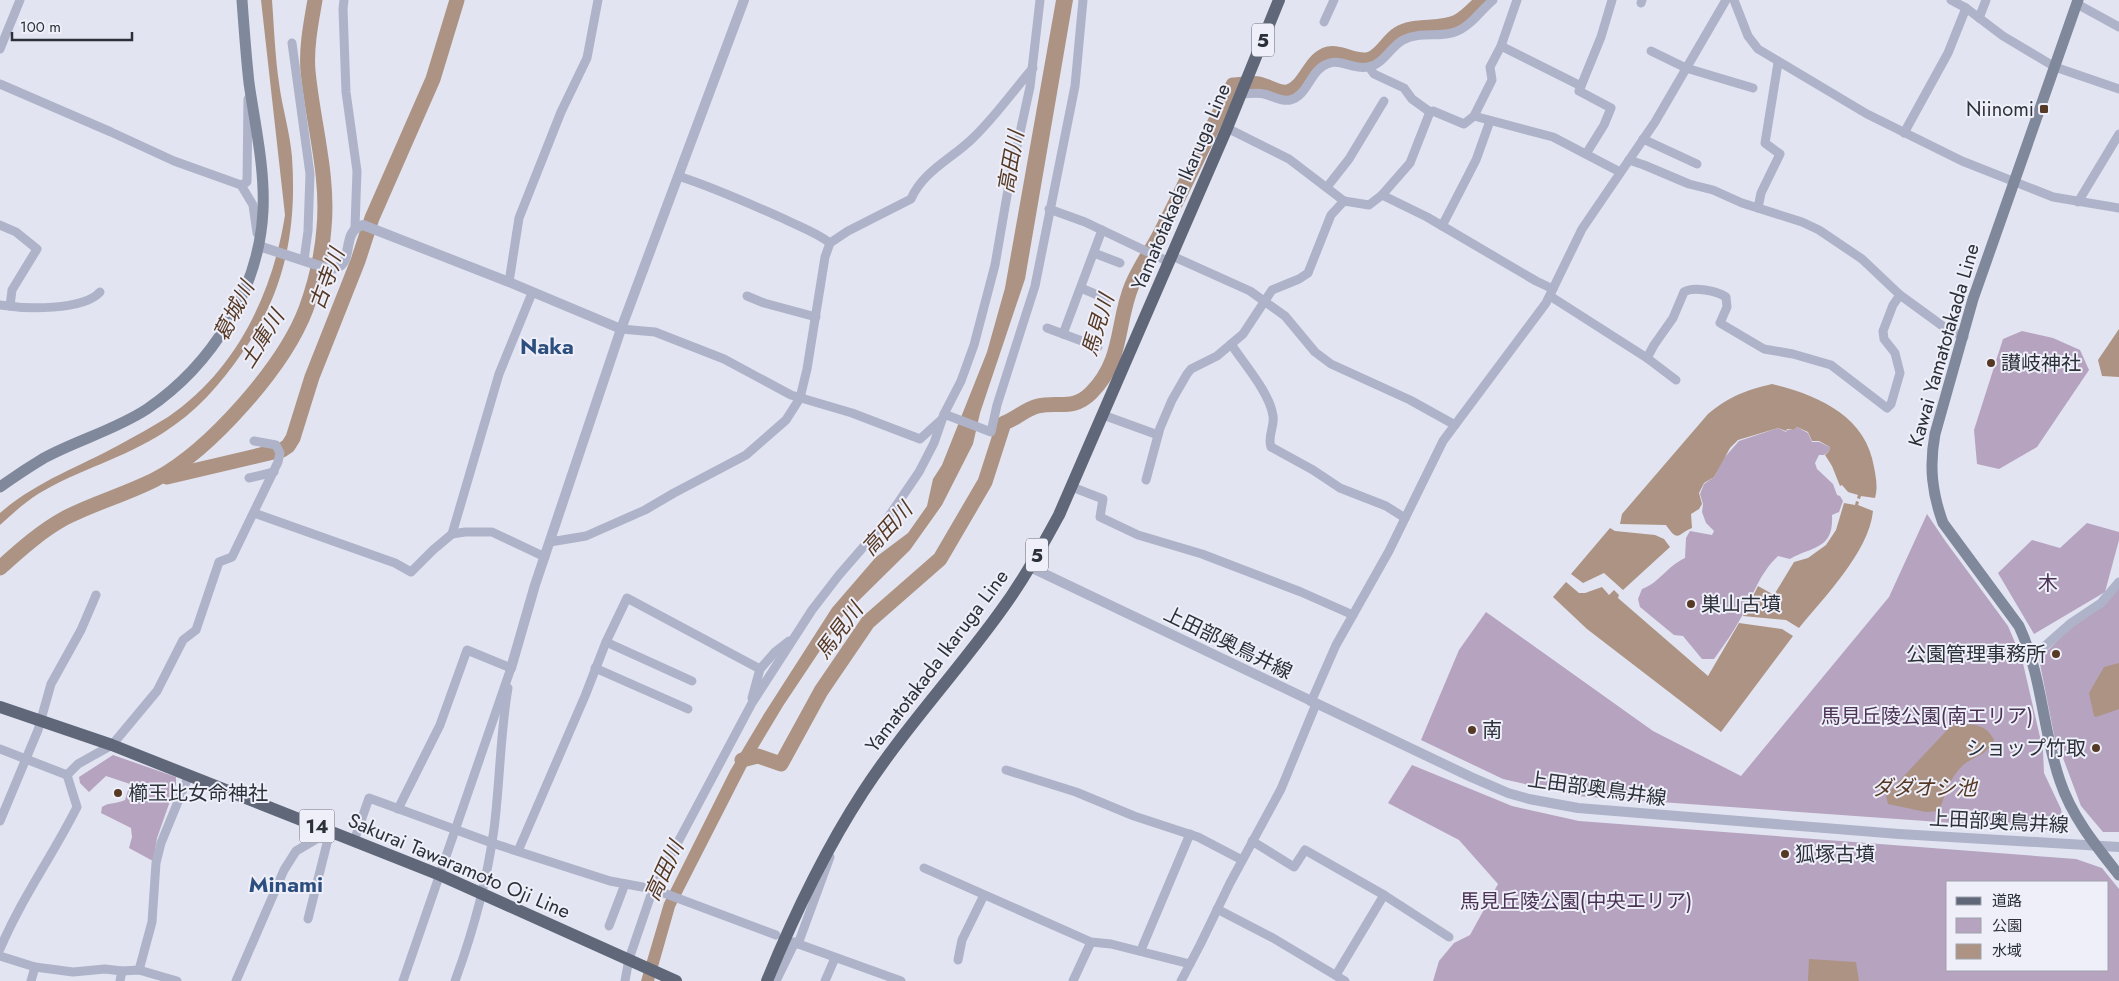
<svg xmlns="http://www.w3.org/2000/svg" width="2119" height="981" font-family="Jost,'Noto Sans JP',sans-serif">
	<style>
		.green { fill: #b6a3bf; fill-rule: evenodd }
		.water { fill: #ac9383 }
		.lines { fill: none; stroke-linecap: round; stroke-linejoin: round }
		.river { stroke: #ac9383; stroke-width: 15 }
		.minor { stroke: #aeb3c9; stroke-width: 9 }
		.tertiary { stroke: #aeb3c9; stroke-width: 10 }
		.secondary { stroke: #80889c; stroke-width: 11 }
		.primary { stroke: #5f6778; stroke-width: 12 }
		.poi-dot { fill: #563925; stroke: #eeeff9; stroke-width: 2 }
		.labels { text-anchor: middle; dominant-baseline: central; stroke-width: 4; stroke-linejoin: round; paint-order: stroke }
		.shield { fill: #eeeff9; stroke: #666972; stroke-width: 1 }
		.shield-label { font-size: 19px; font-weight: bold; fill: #2c3038 }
		.poi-label { font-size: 20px; fill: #2c3038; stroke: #eeeff9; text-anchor: start }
		.street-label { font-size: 20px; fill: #2c3038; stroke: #eeeff9 }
		.park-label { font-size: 20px; fill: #4a3254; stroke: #eeeff9 }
		.water-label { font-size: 21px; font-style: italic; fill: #563925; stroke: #eeeff9 }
		.quarter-label { font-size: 22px; font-weight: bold; fill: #2d4f7f; stroke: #eeeff9 }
	</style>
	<rect width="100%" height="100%" fill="#e2e4f1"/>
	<g class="green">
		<polygon points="2022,331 2053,338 2080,350 2089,370 2037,447 1999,469 1977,464 1974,430 2003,339"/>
		<path d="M1797 427 1808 433 1812 442H1819L1830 447 1829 451 1824 455H1819L1815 463 1817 469 1833 484 1837 495 1840 496 1843 501 1839 512 1832 515C1834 550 1812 546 1790 559L1778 556C1759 574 1754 594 1742 616 1734 631 1724 645 1714 659H1702L1683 636 1674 635 1640 607 1638 599 1642 589C1659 583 1666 567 1685 558L1686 538 1690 531 1712 535 1714 531 1706 523 1702 512 1703 504 1700 494 1704 484 1714 477 1724 458 1739 441 1778 428 1786 432 1787 430H1794Z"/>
		<polygon points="1927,514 1946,542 2008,626 2022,659 2043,750 2044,773 2061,809 2064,827 2052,830 1576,796 1503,779 1421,740 1459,650 1486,612 1653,731 1741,776 1889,597"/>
		<polygon points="2087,523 2119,532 2119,540 2105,592 2034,634 1998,573 2032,540 2060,548"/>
		<polygon points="2119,588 2119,832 2103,832 2081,806 2060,750 2057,750 2039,659 2066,632"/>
		<path d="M113 755 176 777V784L157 838 153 861 129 848 132 837 131 828 101 813 102 807C109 802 117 804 125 800L130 784 106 776 89 792 80 783 79 777Z"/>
		<path d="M1412 765 1512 806 1579 821 2076 859 2102 868 2119 889V981H1433L1439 961 1454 943 1470 935 1498 884 1459 840 1388 803ZM1948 882H2108V970H1948Z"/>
	</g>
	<g class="water">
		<path d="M261 0H272C274 27 275 55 279 83 282 107 290 132 292 157 297 230 285 292 242 353 220 385 196 412 163 433 124 458 78 470 38 494 24 503 12 514 0 525V513C37 481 77 468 119 445 135 436 152 427 168 417 236 371 273 293 285 215Z"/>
		<polygon points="1056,0 1073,0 1025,279 980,413 973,444 942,505 910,550 843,616 783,706 747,766 675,907 654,981 641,981 664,903 730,771 764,714 832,608 876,557 908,533 927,506 933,479 942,465 987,352 1005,288"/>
		<polygon points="2119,329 2119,377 2102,376 2098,360"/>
		<path d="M1772 384C1818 395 1866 416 1874 467 1876 478 1878 487 1875 498L1861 496 1860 499 1857 498 1858 495 1848 492 1842 485 1840 486 1832 466 1825 455 1829 451 1830 447 1819 441H1812L1808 432 1797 427 1794 430 1787 429 1786 431 1778 428 1738 440 1730 448 1714 477 1704 483 1699 493 1702 504 1699 509 1691 514 1692 528C1678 533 1679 544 1666 525L1620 524 1622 514 1708 414C1730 396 1746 390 1772 384Z"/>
		<path d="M1856 501 1859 502 1858 505 1873 511C1869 552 1824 597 1799 628L1786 620 1743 616 1758 586 1774 595 1794 562 1808 558 1826 545 1836 530 1844 503 1855 505Z"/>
		<polygon points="1610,528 1615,531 1655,535 1664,539 1670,547 1623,590 1604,573 1583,583 1571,574"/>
		<polygon points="1566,582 1579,593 1585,593 1602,587 1609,595 1614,590 1619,595 1618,598 1708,676 1739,623 1782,629 1793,636 1721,732 1587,629 1553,597"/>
		<polygon points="2119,663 2119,709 2096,717 2094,716 2089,693 2104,667"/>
		<path d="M1960 724C1976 725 1986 724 1994 740 1988 755 1973 756 1962 766 1949 779 1945 795 1939 811L1926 812 1888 804 1886 795 1951 726Z"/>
		<polygon points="1809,959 1856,962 1859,981 1808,981"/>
	</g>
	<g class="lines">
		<g class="river">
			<polyline points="167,477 282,450 288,446 293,438 312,377 358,261 372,218 433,79 457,0"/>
			<path d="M0 568C20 550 41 531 65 518 94 503 127 494 156 479 210 450 284 367 306 309 315 284 322 255 324 228 329 175 313 124 308 71 306 48 311 23 315 0"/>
			<path d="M742 760 758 756 781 764 821 691 868 622 940 559 985 482 1004 423C1016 419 1025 409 1038 406 1058 401 1073 411 1091 393 1124 360 1116 323 1132 285 1140 266 1152 250 1161 232 1186 183 1209 134 1233 85 1241 85 1252 82 1259 84 1269 86 1279 94 1288 92 1305 87 1309 62 1325 55 1340 49 1355 64 1370 59 1382 55 1387 41 1398 34 1416 23 1439 31 1457 22 1467 17 1475 7 1483 0"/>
		</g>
		<g class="minor">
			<polyline points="344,0 343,9 346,92 357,171 355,227"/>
			<polyline points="1734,0 1748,36 1758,49 1867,114 1962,161 2053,197 2119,208"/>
			<polyline points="1951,0 1966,8 2003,36 2055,67 2119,89"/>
			<polyline points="1641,3 1642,0"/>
			<polyline points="2077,4 2119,27"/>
			<polyline points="1979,18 1986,0"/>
			<polyline points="1324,22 1334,0"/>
			<polyline points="292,43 310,174 308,231 304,260"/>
			<polyline points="1501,46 1581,86"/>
			<polyline points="0,49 20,0"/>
			<polyline points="1651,51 1686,68 1753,88"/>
			<polyline points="1369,67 1374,74 1404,88 1412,99 1430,112"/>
			<polyline points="0,84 111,132 174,161 241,185 253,205 257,233"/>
			<path d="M1241 94C1249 94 1257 92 1264 94 1273 96 1281 102 1290 100 1308 96 1310 70 1327 64 1341 58 1353 70 1368 67 1383 65 1390 47 1403 40 1420 31 1439 38 1455 32 1470 27 1481 10 1493 0"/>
			<polyline points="1474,116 1553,137 1620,172"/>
			<polyline points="1227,128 1289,159 1344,201 1369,205 1382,195 1410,163 1430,112 1433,111 1464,124 1474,116 1492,80 1490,67 1501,46 1517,0"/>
			<polyline points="1904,133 1948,53 1966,8"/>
			<polyline points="1643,139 1697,164"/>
			<polyline points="1586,154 1604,125 1611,108 1579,91 1601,37 1612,0"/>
			<polyline points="1629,160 1644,165 1689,184 1713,190 1742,203 1802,222 1819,230 1862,259 1900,295 1944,327 1964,337"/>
			<path d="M678 176C713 187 748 203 782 218 798 226 816 232 830 243"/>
			<polyline points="241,185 247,182 248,99"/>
			<polyline points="1327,187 1349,159 1384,101"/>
			<polyline points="1382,195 1427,217 1536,281 1553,289"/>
			<polyline points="2078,202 2119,134"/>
			<polyline points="1758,208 1761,193 1780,154 1765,143 1778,63"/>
			<polyline points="1049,209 1085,222 1169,262"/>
			<polyline points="0,225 16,232 37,249 12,290 10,306"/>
			<polyline points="1442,226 1476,160 1490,121"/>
			<polyline points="1094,253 1120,263"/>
			<polyline points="1172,256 1250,291 1285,316 1315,352 1331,364 1410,400 1455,425"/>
			<polyline points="509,282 519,218 561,112 587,58 598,0"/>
			<polyline points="1081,288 1107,299"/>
			<polyline points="747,296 764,303 816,317"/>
			<polyline points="1550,296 1647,358 1676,380"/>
			<path d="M0 305C25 309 83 311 100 292"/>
			<polyline points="1047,328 1098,347"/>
			<polyline points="621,329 655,332 724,359 791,395 852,413 920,439 941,420"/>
			<polyline points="1063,334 1102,230"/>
			<path d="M1231 344C1244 364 1270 393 1273 416 1275 426 1267 437 1271 447L1313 470 1340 488 1386 506 1405 518"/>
			<path d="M1647 358 1654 345 1673 318 1684 292C1693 286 1717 291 1726 297L1727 307 1720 323 1764 349 1793 354 1831 365 1887 408 1891 404 1900 373 1895 353 1884 339 1883 331 1893 305 1900 295"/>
			<polyline points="944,414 991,432 997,405 1035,286 1075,86 1083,0"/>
			<polyline points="1103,415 1158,435"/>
			<polyline points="249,478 274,472"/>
			<polyline points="1146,480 1160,428 1172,400 1187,374 1191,369 1217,356 1243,334 1272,290 1299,279 1308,273 1331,215 1344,201"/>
			<polyline points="1072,487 1103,499 1100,517 1138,535 1202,554 1301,592 1353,615"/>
			<polyline points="254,513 395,563 411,572 433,550 452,534 465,532 492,532 545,557"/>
			<polyline points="452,534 499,374 532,293"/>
			<path d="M550 542 586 536 645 510 674 493 746 455 786 420 800 398 807 369 825 257 830 243 848 231 911 199C923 171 953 158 973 138 995 117 1013 91 1033 68"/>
			<polyline points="606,642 692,681"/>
			<polyline points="2031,658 2071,623 2101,603 2119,582"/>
			<polyline points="595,668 688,709"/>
			<polyline points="752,698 760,669"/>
			<polyline points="1311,702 1336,645 1389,551 1443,441 1546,303 1582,229 1655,122 1726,0"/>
			<path d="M0 749 67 775 77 807C53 855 21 899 0 949"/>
			<polyline points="1006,770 1076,792 1134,816 1198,837 1242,860"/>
			<polyline points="67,775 78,764 112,745 157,691 183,640 196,630 219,562 232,557 278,462 280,453 276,445 254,441"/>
			<polyline points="398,809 440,725 467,650 511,668"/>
			<polyline points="0,821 38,730 51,684 81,630 96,595"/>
			<polyline points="354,841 369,798 492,843 610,881 653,889 776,935"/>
			<polyline points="1252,841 1294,867 1305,850 1384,895 1449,937"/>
			<polyline points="518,851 585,696 606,642 627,598 760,669 775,652 789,641"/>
			<polyline points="924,868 1091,942 1111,944 1190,964"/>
			<polyline points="1217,909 1273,938 1345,981"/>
			<polyline points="308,919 330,831"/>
			<polyline points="609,926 625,884"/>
			<polyline points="793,942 901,981"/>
			<polyline points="798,944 830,857"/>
			<polyline points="1141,950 1190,834"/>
			<polyline points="0,956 35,967 73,972 105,969 122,971 139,970 177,981"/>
			<polyline points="958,960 962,940 984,895"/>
			<polyline points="139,970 152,922 156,863 161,843 189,775"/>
			<polyline points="1336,975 1384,895"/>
			<polyline points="31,981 35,967"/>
			<polyline points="120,981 122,971"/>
			<polyline points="236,981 284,870 296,851 330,831"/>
			<polyline points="403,981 511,668"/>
			<path d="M455 981C473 932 487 881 494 829 500 782 500 735 508 688"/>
			<polyline points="625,981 629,959 653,889 752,703 812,610 839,575 885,522 919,472 934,443 944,414 961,381 974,345 995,265 1010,178 1030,87 1040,0"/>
			<polyline points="776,981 795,942"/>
			<polyline points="825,981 835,958"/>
			<polyline points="1073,981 1091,942"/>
			<polyline points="1181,981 1200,945 1230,883 1281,789 1316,704"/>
		</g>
		<g class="tertiary">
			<path d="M259 246 329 269C358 269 338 232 363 225L509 282 621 329"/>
			<polyline points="1030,567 1471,777 1508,793 1529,799 1578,808 1899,834 2119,847"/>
			<polyline points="511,668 535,585 621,329 744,0"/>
		</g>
		<g class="secondary">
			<path d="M2078 0 1973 299 1935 434C1929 466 1932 493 1943 523L2019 626C2043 678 2042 729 2060 781 2072 817 2096 846 2119 875"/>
			<path d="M0 487C14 477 29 467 44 458 77 440 115 430 147 409 212 365 259 290 263 211 265 168 255 125 249 83 246 55 244 28 242 0"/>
		</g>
		<g class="primary">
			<polyline points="0,707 112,745 440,875 676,981"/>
			<path d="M767 981C794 915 824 852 863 792 904 729 956 673 1000 612 1023 581 1041 548 1059 515L1227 128 1279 0"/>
		</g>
	</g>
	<g class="poi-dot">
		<rect x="2039" y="104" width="10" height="10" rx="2.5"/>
		<circle cx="1991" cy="363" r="5"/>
		<circle cx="1691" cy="604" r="5"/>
		<circle cx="2056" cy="654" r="5"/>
		<circle cx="1472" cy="730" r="5"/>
		<circle cx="2096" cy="748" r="5"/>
		<circle cx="118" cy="793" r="5"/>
		<circle cx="1785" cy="854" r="5"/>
	</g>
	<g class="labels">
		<g class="shield">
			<rect x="1252" y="23.5" width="22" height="33" rx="4"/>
			<rect x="1026" y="538.5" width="22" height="33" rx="4"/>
			<rect x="299.5" y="809.5" width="35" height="33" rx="4"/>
		</g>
		<g class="shield-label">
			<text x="1263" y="40">5</text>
			<text x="1037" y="555">5</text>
			<text x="317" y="826">14</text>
		</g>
		<g class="poi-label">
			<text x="2034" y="109" text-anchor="end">Niinomi</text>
			<text x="2001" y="363">讃岐神社</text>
			<text x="1701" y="604">巣山古墳</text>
			<text x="2046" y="654" text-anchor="end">公園管理事務所</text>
			<text x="1482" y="730">南</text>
			<text x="2086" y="748" text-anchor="end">ショップ竹取</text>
			<text x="128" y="793">櫛玉比女命神社</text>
			<text x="1795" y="854">狐塚古墳</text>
		</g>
		<g class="street-label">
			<text transform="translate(1181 187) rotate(-67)">Yamatotakada Ikaruga Line</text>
			<text transform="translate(1944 345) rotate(-74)">Kawai Yamatotakada Line</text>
			<text transform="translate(1228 643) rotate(26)">上田部奥鳥井線</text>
			<text transform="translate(937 661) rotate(-53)">Yamatotakada Ikaruga Line</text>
			<text transform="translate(1597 789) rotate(8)">上田部奥鳥井線</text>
			<text transform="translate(1999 822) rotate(3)">上田部奥鳥井線</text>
			<text transform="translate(459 866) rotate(23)">Sakurai Tawaramoto Oji Line</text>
		</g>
		<g class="park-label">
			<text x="2048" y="583">木</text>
			<text x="1927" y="716">馬見丘陵公園(南エリア)</text>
			<text x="1576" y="901">馬見丘陵公園(中央エリア)</text>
		</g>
		<g class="water-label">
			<text transform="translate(1011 162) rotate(-80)">高田川</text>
			<text transform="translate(327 279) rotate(-70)">古寺川</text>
			<text transform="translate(234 311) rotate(-63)">葛城川</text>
			<text transform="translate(1098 325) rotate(-73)">馬見川</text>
			<text transform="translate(262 339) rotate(-58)">土庫川</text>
			<text transform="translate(887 529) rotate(-48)">高田川</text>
			<text transform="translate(839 631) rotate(-53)">馬見川</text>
			<text x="1924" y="788">ダダオシ池</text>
			<text transform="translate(664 871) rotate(-65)">高田川</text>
		</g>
		<g class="quarter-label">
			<text x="547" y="346">Naka</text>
			<text x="286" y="884">Minami</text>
		</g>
	</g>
	<rect x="1946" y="881" width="162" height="90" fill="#eeeff9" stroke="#a0a3ac"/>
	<rect x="1956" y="897" width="25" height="8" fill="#5f6778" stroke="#a0a3ac"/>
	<text x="1992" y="906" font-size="15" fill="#2c3038">道路</text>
	<rect x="1956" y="918" width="25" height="15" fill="#b6a3bf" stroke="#a0a3ac"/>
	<text x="1992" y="931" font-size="15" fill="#2c3038">公園</text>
	<rect x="1956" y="944" width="25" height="15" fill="#ac9383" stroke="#a0a3ac"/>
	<text x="1992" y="956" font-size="15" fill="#2c3038">水域</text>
	<path d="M12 32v8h120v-8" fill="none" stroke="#2c3038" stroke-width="2.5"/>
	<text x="20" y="32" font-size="15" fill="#2c3038" stroke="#eeeff9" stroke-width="4" paint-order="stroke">100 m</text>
</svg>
